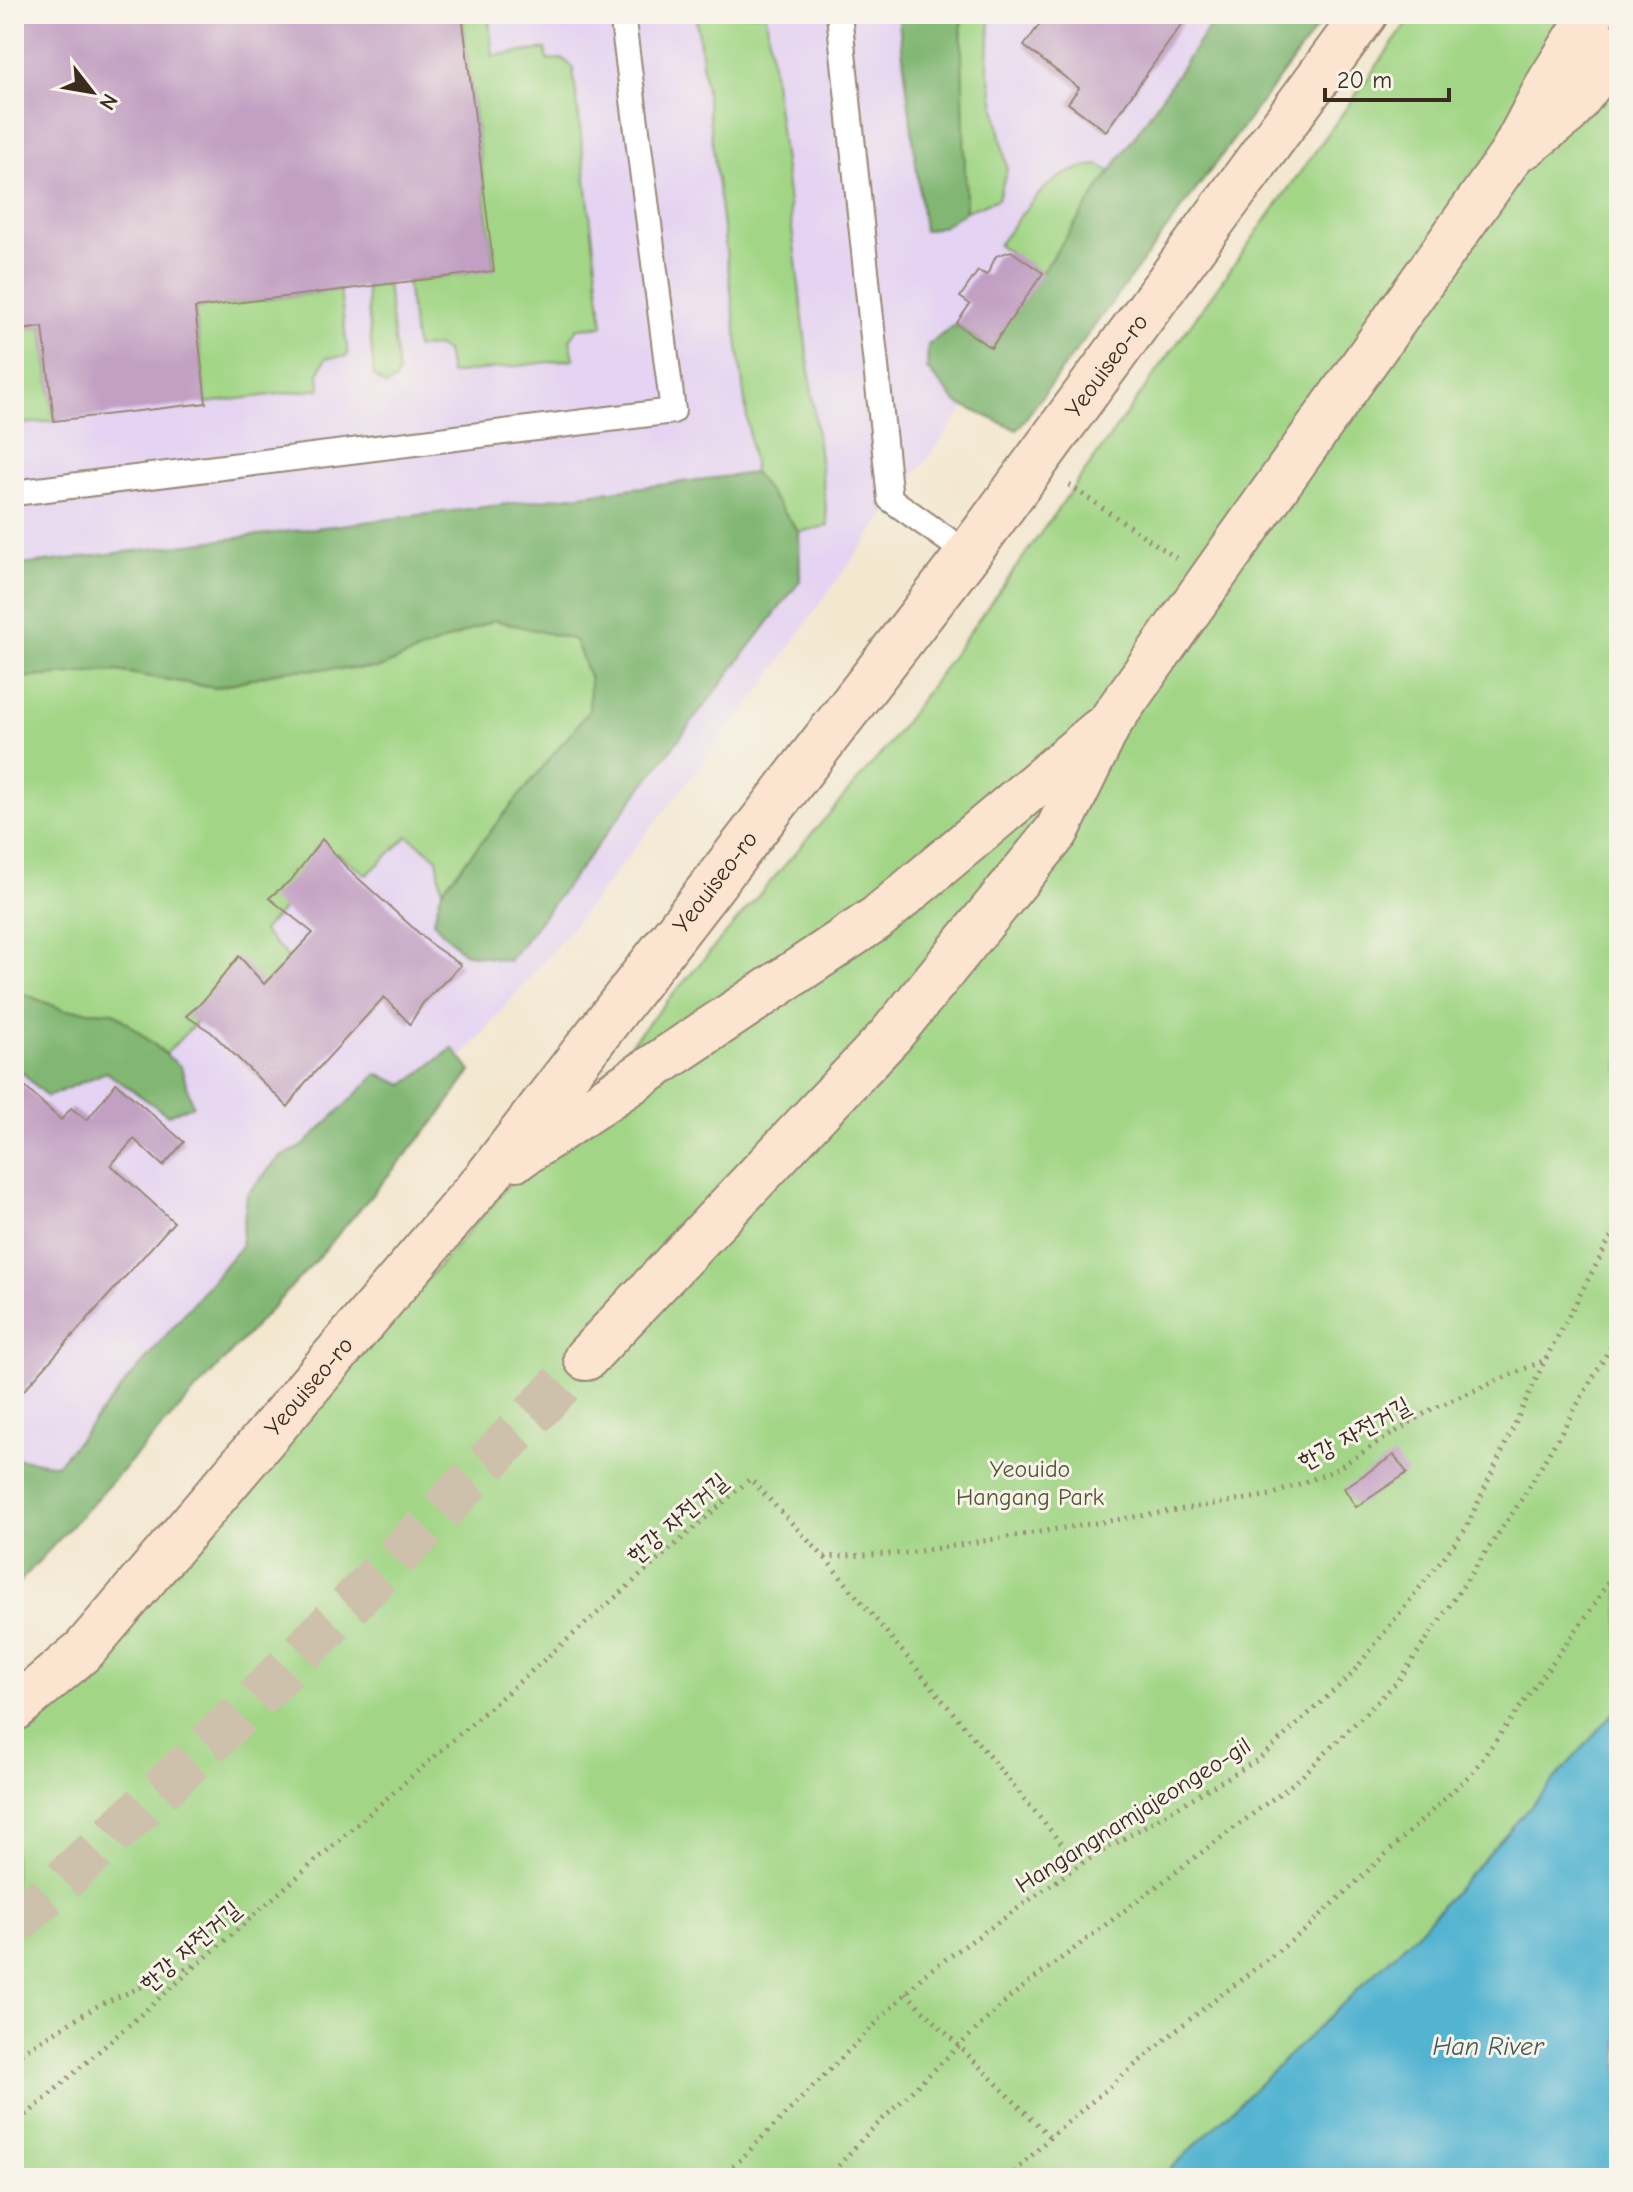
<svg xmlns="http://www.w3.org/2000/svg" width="1633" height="2192" font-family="'Comic Neue','Poor Story',sans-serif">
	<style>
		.built { fill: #e4d3f2 }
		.green { fill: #a2d686; stroke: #6e8052; stroke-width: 2 }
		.forest { fill: #81b773; stroke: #5e7048; stroke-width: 2 }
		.water { fill: #52b4d1; stroke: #466f78; stroke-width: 2 }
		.building { fill: #c2a0c3 }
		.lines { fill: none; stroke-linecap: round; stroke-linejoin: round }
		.secondary-tunnel { stroke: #cec1ac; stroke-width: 44; stroke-dasharray: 44 22; stroke-linecap: butt }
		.service-casing { stroke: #978877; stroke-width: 28 }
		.secondary-casing { stroke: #978877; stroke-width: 48 }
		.path { stroke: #978877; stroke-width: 5; stroke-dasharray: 2 6; stroke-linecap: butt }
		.service { stroke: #fff; stroke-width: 24 }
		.secondary { stroke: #fce5d0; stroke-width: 44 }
		.labels { text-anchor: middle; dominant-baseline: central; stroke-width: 6; stroke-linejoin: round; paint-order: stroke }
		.street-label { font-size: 24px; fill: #3b2a1e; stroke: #f7f3e8 }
		.park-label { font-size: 24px; fill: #555538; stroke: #f7f3e8 }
		.water-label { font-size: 26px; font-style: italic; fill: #435a5d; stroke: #f7f3e8 }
	</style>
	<rect width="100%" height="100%" fill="#f7f3e8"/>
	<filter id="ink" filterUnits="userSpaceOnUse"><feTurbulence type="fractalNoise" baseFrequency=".0125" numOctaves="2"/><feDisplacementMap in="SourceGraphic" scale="16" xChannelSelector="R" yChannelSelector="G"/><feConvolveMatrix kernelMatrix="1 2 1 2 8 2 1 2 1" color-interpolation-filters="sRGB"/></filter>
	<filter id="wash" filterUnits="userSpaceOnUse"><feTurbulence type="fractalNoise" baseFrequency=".006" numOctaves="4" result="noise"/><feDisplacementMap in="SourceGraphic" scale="32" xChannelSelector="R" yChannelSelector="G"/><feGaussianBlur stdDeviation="1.8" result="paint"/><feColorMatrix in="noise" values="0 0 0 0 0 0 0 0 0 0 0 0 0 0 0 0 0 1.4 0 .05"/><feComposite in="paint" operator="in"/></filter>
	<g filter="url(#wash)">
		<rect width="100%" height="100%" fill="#f3e7d0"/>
		<polygon class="built" points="14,14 1258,14 825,596 761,689 577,921 410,1119 14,1568"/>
		<g class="green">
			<polygon points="462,14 488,14 493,56 546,49 547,60 564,59 573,68 603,326 578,328 570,340 574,359 450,374 446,351 436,346 416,348 407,282 494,270"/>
			<polygon points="696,14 766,14 828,526 799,532 754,473"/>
			<polygon points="1414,14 1619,14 1619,1707 1421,1929 1161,2178 14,2178 14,1733 93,1666 886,748"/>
			<polygon points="961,15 990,16 988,68 1007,169 998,199 966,211"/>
			<path d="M1099 165 1113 173 1043 273 998 245C1028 207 1047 170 1099 165Z"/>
			<polygon points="387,284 398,372 395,380 386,386 374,376 366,287"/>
			<polygon points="340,290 348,356 326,358 319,372 320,389 206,403 195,308"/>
			<polygon points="43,327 54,421 23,424 19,402 14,402 14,331"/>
			<polygon points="494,619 575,640 590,679 590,711 442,890 437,858 408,836 367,875 337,853 262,931 292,961 264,991 242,974 166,1054 114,1012 64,1010 14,990 14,678 117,671 215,688 286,670 379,668"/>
		</g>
		<g class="forest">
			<polygon points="898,14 961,14 966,211 943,226 924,231"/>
			<polygon points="1218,14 1327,14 1017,430 957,403 927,369 928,345 956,324 991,347"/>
			<polygon points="754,473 799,532 800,581 509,961 463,953 433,922 442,890 589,711 590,679 575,640 494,620 379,668 286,670 215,688 117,671 14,678 14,566"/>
			<polygon points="14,990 64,1010 114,1012 181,1067 193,1105 168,1115 106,1072 47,1097 14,1064"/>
			<polygon points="453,1048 471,1071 440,1115 317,1259 14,1588 14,1458 57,1465 241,1246 247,1194 279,1158 303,1146 377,1074 404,1085"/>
		</g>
		<polygon class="water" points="1619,1707 1619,2178 1161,2178 1421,1929"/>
		<g id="blocks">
			<g class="building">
				<polygon points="14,14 462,14 494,271 195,308 206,403 54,421 43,327 14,331"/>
				<polygon points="1047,14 1189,14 1106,131 1068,103 1079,88 1024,46"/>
				<polygon points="1011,251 1043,273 991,348 956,324 970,304 960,297 978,271 987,275 996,256"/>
				<polygon points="322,839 347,868 432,945 461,965 423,1003 410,1024 384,997 304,1084 288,1107 211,1032 186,1016 202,1002 239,956 264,984 313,933 269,898 292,879"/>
				<polygon points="14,1077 61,1120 71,1108 87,1120 116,1083 184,1142 163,1166 134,1139 111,1165 174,1222 18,1397 14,1394"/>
				<polygon points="1394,1455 1407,1473 1356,1507 1344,1488"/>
			</g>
		</g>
	</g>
	<g filter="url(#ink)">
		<use href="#blocks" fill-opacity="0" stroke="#978877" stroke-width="2"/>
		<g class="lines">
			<path class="secondary-tunnel" d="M14 1924C215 1747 403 1553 586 1358"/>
			<defs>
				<g id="service">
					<polyline points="839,14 890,499 968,554"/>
					<polyline points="14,493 673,411 622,14"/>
				</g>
				<g id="secondary">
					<polyline points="1525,146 1567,113 1619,46"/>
					<polyline points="517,1158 877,918 1099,731"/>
					<polyline points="586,1358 890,1036 1057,831 1110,722 1510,157 1549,83 1592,14"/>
					<path id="s1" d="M14 1709 84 1650 488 1176 968 554 1365 14"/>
				</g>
			</defs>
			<use href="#service" class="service-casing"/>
			<use href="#secondary" class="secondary-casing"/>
			<g class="path">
				<polyline points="1069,485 1176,558"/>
				<polyline points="825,1558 1079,1865"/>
				<polyline points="906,1993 1050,2137"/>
				<polyline points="14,2057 99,2005 193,1965"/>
				<polyline points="14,2126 750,1479 824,1557 908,1553 1271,1495 1333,1471 1432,1409 1545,1360"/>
				<polyline points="722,2178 925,1974 1079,1865 1259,1759 1351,1675 1465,1530 1545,1360 1619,1222"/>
				<polyline points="828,2178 862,2139 1010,1997 1299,1779 1399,1680 1524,1496 1619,1333"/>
				<polyline points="1009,2178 1050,2137 1180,2027 1304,1931 1472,1773 1595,1604 1619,1563"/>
			</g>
			<use href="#service" class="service"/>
			<use href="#secondary" class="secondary"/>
		</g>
	</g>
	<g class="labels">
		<g class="street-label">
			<text stroke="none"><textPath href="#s1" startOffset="1734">Yeouiseo-ro</textPath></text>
			<text stroke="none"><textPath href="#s1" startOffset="1086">Yeouiseo-ro</textPath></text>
			<text stroke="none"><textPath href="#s1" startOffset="438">Yeouiseo-ro</textPath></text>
			<text transform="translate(1354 1433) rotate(-29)">한강 자전거길</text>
			<text transform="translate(677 1518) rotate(-41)">한강 자전거길</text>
			<text transform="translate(1133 1815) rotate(-32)">Hangangnamjajeongeo-gil</text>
			<text transform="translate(190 1946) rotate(-41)">한강 자전거길</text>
		</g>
		<g class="park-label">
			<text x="1030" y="1469">Yeouido<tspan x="1030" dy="28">Hangang Park</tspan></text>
		</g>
		<g class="water-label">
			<text x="1488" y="2047">Han River</text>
		</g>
	</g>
	<rect width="1633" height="2192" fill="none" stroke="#f7f3e8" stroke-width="48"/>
	<g transform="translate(92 92) rotate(121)" stroke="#f7f3e8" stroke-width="6" paint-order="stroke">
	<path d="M0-6L14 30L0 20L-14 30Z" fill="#3b2a1e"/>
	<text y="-12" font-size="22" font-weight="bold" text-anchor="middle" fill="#3b2a1e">N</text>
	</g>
	<path d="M1325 88v12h124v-12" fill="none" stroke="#3b2a1e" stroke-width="4"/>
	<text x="1337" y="88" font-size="24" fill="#3b2a1e" stroke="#f7f3e8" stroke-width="6" paint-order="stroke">20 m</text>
</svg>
